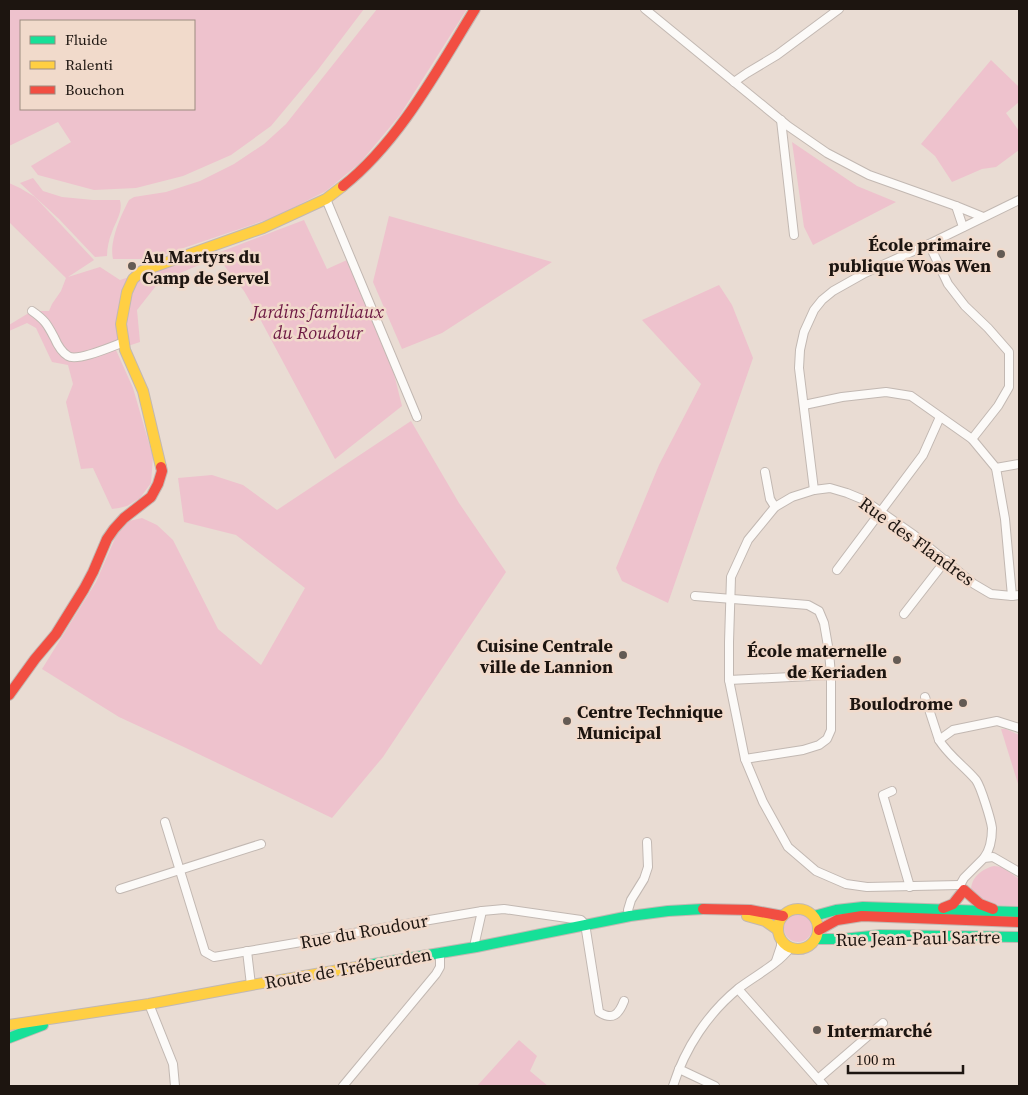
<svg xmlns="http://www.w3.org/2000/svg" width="1028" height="1095" font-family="'Source Serif 4',serif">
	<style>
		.green { fill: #eec2cd; fill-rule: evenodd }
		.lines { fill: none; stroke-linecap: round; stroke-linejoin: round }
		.street-casing { stroke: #c2b8b2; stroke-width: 10 }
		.fast-casing { stroke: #c2b8b2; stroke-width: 12 }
		.slow-casing { stroke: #c2b8b2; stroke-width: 12 }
		.jam-casing { stroke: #c2b8b2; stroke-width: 12 }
		.street { stroke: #fcfaf8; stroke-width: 8 }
		.fast { stroke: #16e098; stroke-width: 10 }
		.slow { stroke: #ffcf43; stroke-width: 10 }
		.jam { stroke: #f24e42; stroke-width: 10 }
		.poi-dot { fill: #645b54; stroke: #f1dacb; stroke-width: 2 }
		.labels { text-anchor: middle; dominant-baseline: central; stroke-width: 5; stroke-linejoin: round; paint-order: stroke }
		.poi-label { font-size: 18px; font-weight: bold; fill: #1d1510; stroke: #f1dacb; text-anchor: end }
		.park-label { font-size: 18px; font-style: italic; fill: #6d1943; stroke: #f1dacb }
		.street-label { font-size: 18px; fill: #1d1510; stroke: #f1dacb }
	</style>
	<rect width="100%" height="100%" fill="#e9dcd3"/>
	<g class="green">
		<path d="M9 9H364L317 71 271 126 231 155 183 176 136 188 94 190 38 175 31 166 71 142 58 122 9 146ZM21 21H194V109H21Z"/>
		<path d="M377 9H467L400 115 360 163 326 191 275 217 151 259H113C109 242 121 215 129 200L134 197 166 192 200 181 234 164 264 144 286 124Z"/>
		<polygon points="991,60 1019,87 1019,102 1006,113 1019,131 1019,150 996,167 982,169 952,182 935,156 921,144"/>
		<polygon points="792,142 857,186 896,202 813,245 804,227"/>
		<path d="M33 178 43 191 62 197 93 200H120C123 212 116 221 112 232 109 239 107 248 107 256L95 257 59 219 20 183Z"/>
		<polygon points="9,183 20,188 35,197 94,260 68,277 100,267 120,280 202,254 206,262 159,282 137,310 140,342 116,350 133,388 153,457 151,483 140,498 127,506 119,508 112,509 93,468 81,469 66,402 73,384 68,365 52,362 36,328 27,323 9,331 9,325 32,311 49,311 52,304 61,291 66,278 9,222"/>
		<polygon points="389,216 552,262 442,333 402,349 373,282"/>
		<polygon points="304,220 327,269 347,260 392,366 402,406 335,459 259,317 244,291 215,254"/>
		<polygon points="719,285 732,305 753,358 668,603 622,581 616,568 659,465 701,384 642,320"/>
		<polygon points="411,421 459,503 506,572 383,757 332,818 186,748 119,717 42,669 96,582 116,536 129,521 142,518 157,525 173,540 218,629 261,665 305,588 236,535 184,522 178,478 212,475 243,485 277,510"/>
		<polygon points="1001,729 1006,729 1019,735 1019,787"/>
		<path d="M994 866 1002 867 1019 879V906C996 905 989 907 971 891 971 877 982 869 994 866Z"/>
		<circle cx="798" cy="928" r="14"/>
		<polygon points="519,1040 537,1056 530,1071 548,1086 477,1086"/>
	</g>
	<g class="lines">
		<defs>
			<g id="street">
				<polyline points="645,9 788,126 827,153 869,175 956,206 983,217"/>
				<polyline points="734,82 747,73 777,55 839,9"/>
				<polyline points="781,120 794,235"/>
				<polyline points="326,199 417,417"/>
				<polyline points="956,206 963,227"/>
				<polyline points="929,244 948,284 965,306 988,328 1009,352 1009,387 998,406 972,439"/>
				<path d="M32 311C45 320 47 324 54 337 57 344 61 352 68 356 77 362 113 346 124 342"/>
				<polyline points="804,405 842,397 886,392 911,396 972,439 996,468 1005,519 1012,596"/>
				<polyline points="996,468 1019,464"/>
				<polyline points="765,472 770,499 775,507"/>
				<polyline points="814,490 799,368 800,350 804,332 814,310 822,300 833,291 865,273 929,244 1019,200"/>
				<polyline points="837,570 923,455 940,417"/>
				<polyline points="695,596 808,605 819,611 824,623 829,652 831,675 831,730 827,739 819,745 803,750 745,759"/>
				<polyline points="904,614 946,560"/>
				<polyline points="729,680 831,675"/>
				<polyline points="925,697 939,740"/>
				<polyline points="892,791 883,795 910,887"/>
				<path d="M165 822 205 952 214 957 482 911 504 909 581 920 586 925V930L599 1012C613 1021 619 1014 624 1001"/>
				<path d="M984 858C990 850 992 838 992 828 991 820 981 787 976 780 964 766 949 756 939 740L953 730 997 721 1019 728"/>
				<polyline points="960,885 867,887 846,884 816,871 788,847 763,802 745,759 729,680 729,642 731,577 748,540 775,507 792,497 814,490 830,488 847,493 864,500 914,535 974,584 991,594 1012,596 1019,595"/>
				<polyline points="960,885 964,878 984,858 993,857 1019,872"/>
				<polyline points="120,889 261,844"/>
				<polyline points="630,916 628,910 631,900 644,879 648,867 647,842"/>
				<polyline points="476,947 475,942 482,911"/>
				<polyline points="247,951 251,985"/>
				<polyline points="776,961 781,946 781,940"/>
				<polyline points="738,989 824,1086"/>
				<polyline points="149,1004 173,1064 175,1086"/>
				<polyline points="679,1069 715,1086"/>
				<polyline points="818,1079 883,1023"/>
				<polyline points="343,1086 436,974 440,967 440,952"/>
				<path d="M673 1086C685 1048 708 1013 739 988 756 975 777 965 790 948"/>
			</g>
			<g id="fast">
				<polyline points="814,916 836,910 863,907 1019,912"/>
				<polyline points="816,939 843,939 880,935 1019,937"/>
				<polyline points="368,965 476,947 630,916 668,911 703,909"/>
				<polyline points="9,1038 43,1025"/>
			</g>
			<g id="slow">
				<polyline points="161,467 143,391 125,350 121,324 127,292 133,279 142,271 263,228 326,199 343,186"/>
				<circle cx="798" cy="929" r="20"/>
				<polyline points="747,916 765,921 778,930"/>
				<polyline points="9,1025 149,1004 251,985 368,965"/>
			</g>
			<g id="jam">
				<path d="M343 186C399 142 438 69 475 9"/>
				<polyline points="9,695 35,659 56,634 84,589 93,572 107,539 114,529 124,518 151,497 158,484 162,471 161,467"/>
				<polyline points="943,908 953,904 964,890 980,904 993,909"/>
				<polyline points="703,909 750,910 783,916"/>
				<polyline points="819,930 837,920 862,916 1019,922"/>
			</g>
		</defs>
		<use href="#street" class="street-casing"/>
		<use href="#fast" class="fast-casing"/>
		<use href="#slow" class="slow-casing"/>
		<use href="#jam" class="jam-casing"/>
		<use href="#street" class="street"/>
		<use href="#fast" class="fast"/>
		<use href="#slow" class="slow"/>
		<use href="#jam" class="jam"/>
	</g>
	<g class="poi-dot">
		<circle cx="1001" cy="254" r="5"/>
		<circle cx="132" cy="266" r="5"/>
		<circle cx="623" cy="655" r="5"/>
		<circle cx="897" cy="660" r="5"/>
		<circle cx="963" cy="703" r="5"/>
		<circle cx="567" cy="721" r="5"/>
		<circle cx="817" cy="1030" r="5"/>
	</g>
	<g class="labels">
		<g class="poi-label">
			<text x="991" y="244">École primaire<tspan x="991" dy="21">publique Woas Wen</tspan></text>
			<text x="142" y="256" text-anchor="start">Au Martyrs du<tspan x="142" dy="21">Camp de Servel</tspan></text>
			<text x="613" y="645">Cuisine Centrale<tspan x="613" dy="21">ville de Lannion</tspan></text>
			<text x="887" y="650">École maternelle<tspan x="887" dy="21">de Keriaden</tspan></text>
			<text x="953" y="703">Boulodrome</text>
			<text x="577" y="711" text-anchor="start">Centre Technique<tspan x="577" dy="21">Municipal</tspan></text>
			<text x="827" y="1030" text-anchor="start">Intermarché</text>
		</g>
		<g class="park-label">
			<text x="318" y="311">Jardins familiaux<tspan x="318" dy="21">du Roudour</tspan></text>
		</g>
		<g class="street-label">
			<text transform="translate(917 541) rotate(36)">Rue des Flandres</text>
			<text transform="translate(364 931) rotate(-10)">Rue du Roudour</text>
			<text transform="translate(918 938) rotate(-1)">Rue Jean-Paul Sartre</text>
			<text transform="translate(348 968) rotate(-10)">Route de Trébeurden</text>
		</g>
	</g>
	<rect width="1028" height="1095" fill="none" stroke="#1d1510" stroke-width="20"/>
	<rect x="20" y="20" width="175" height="90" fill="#f1dacb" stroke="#9c8b80"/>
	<rect x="30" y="36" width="25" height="8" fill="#16e098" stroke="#9c8b80"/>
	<text x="65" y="45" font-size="15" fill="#1d1510">Fluide</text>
	<rect x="30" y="61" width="25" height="8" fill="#ffcf43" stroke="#9c8b80"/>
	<text x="65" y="70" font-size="15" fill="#1d1510">Ralenti</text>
	<rect x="30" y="86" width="25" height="8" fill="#f24e42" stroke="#9c8b80"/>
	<text x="65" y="95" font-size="15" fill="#1d1510">Bouchon</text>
	<path d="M848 1065v8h115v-8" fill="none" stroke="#1d1510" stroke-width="2.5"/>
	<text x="856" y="1065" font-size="15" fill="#1d1510" stroke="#f1dacb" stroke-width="4" paint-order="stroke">100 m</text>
</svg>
